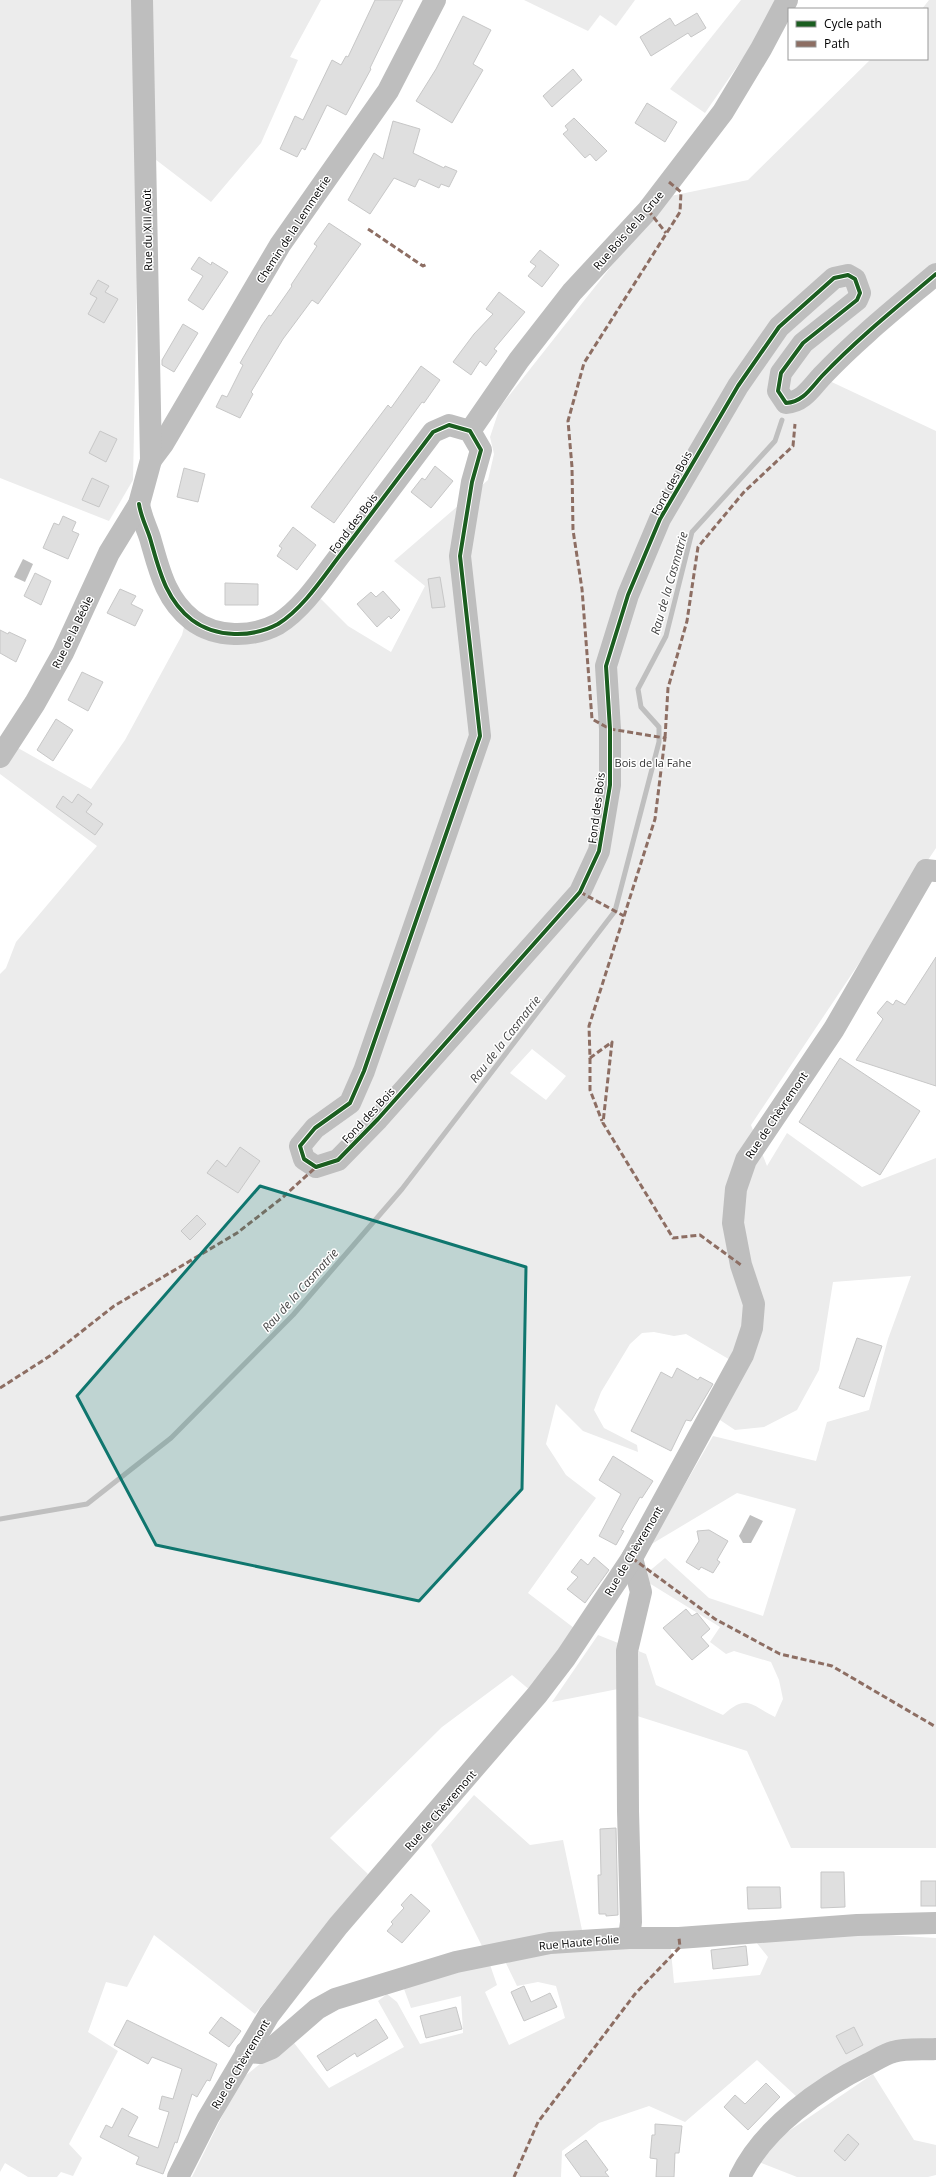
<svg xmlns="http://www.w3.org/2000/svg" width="936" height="2177" font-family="'Open Sans',sans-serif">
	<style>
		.green { fill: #ececec; fill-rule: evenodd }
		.water { fill: #bfbfbf }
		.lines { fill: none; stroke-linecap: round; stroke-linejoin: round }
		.stream { stroke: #bfbfbf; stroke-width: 5 }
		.building { fill: #dfdfdf; stroke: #c7c7c7 }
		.minor { stroke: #bebebe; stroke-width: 22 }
		.quiet { stroke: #8d6e63; stroke-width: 3; stroke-dasharray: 6 3; stroke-linecap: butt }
		.cycleway-casing { stroke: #fff; stroke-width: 6 }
		.cycleway { stroke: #1b5e20; stroke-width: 4 }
		.marked { fill: #0f766e; fill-opacity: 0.2; stroke: #0f766e; stroke-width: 3; stroke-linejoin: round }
		.labels { text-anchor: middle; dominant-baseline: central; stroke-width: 3; stroke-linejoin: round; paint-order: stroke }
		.street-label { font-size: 11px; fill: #000; stroke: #fff }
		.park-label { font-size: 11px; fill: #333; stroke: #fff }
		.water-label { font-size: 12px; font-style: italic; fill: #444; stroke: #fff }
	</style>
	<rect width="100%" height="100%" fill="#fff"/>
	<g class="green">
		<polygon points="0,0 133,0 137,277 133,480 109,521 0,478"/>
		<polygon points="148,0 321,0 290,57 298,60 261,143 211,202 151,156"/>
		<polygon points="524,0 635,0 616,26 600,15 588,31"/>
		<polygon points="741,0 783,0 705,113 670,89"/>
		<path d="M929 0H936V274L821 377 936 431V848L751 1125 767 1166 787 1133 862 1187 936 1158V1848H791L747 1751 631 1714 618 1689 552 1702 598 1635 646 1654 656 1685 723 1715C748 1693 750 1705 775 1717L783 1699 779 1680 771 1662 734 1651 726 1654 710 1642 720 1627 641 1578 665 1558 709 1598 763 1616 796 1509 737 1493 650 1545 713 1436 816 1461 827 1422 869 1410 888 1339 911 1276 833 1282 819 1370 797 1410 764 1427 735 1430 708 1412 732 1361 686 1334 674 1336 654 1332 642 1333 630 1344 601 1392 594 1410 604 1428 637 1445 638 1452 583 1431 556 1404 546 1444 566 1475 596 1498 528 1593 574 1628 531 1691 512 1675 442 1727 330 1838 368 1874 255 2014 154 1935 127 1987 106 1982 88 2032 118 2051 69 2144 82 2158 73 2176 61 2172 57 2177H28L5 2163 0 2172V974L6 968 16 942 97 846 0 774V768L18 748 91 789 125 740 182 635 184 627 234 643 319 597 348 626 391 652 425 586 394 561 488 480 494 454 490 437 500 407 666 197 748 180 871 59H927V9H922ZM532 1049 566 1076 546 1100 510 1073Z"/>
		<polygon points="474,1795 530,1845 563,1840 582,1930 482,1946 431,1845"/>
		<polygon points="853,1933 936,1938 936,2040 797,2097 757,2060 685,2122 649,2106 599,2123 562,2151 561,2177 192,2177 240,2080 291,2039 329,2088 404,2047 378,2001 387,1994 397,2002 420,2044 463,2033 461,1996 411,2008 400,1978 487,1956 497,1985 485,1992 509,2045 565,2018 556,1986 538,1982 517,1986 501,1953 670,1940 674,1983 760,1975 768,1957 756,1942"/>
		<polygon points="873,2074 914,2140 936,2145 936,2175 928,2177 797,2177 754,2160 774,2141"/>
	</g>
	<g class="water">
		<polygon points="23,559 33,564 25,582 14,577"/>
		<polygon points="750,1515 763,1521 751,1543 743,1543 739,1536"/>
	</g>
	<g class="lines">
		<polyline class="stream" points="0,1519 87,1504 171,1438 293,1315 402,1189 615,911 659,742 659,727 641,707 638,689 666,636 692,532 775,441 782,420"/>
	</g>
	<g class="building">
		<polygon points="375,0 403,0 370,68 371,69 346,115 327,105 305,150 302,148 297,157 280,149 295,116 303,120 332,60 341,65 346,56 348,57"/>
		<polygon points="697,13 706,28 691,37 688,33 651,56 640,37 670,18 675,26"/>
		<polygon points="463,16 491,30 473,64 483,70 452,123 416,101 436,69"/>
		<polygon points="573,69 582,80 552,107 543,96"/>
		<polygon points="647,103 677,122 665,142 635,123"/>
		<polygon points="574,118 607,151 596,161 590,154 585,158 563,134 568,130 565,126"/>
		<polygon points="393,121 420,129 413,153 444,168 445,166 457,171 449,187 441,184 439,188 419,179 415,187 394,178 370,214 348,200 374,153 383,159"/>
		<polygon points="329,223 361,244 318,304 312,300 283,339 251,392 253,394 240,418 216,407 222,395 227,397 243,365 240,363 262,325 269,315 271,316 292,286 291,285 317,246 314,244"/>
		<polygon points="540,250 559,265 542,287 528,276 536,266 530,262"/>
		<polygon points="199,257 211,265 212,262 228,272 203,310 188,300 203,276 191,269"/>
		<polygon points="98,280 109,286 105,292 118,299 104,323 88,314 97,298 90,294"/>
		<polygon points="499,292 525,312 494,349 497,351 486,366 480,361 471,375 453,362 474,334 493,314 486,309"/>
		<polygon points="183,324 198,333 174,372 162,365 162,360"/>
		<polygon points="421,366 440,380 424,403 422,402 334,523 311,507 388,405 391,408"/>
		<polygon points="100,431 117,439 106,462 89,453"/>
		<polygon points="435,466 453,481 431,508 411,492 422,478 425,480"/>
		<polygon points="184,468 205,474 198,502 177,497"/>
		<polygon points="92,478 109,486 99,507 82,500"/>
		<polygon points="63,516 76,522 72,531 79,534 68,559 43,548 54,523 59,525"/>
		<polygon points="293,527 316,545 297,570 277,556 282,548 279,546"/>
		<polygon points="35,573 51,581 41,605 24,596"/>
		<polygon points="440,577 445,607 432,608 428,579"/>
		<polygon points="225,583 258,584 258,605 225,605"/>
		<polygon points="120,589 136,596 131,604 143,610 135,626 107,613"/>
		<polygon points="383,591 400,610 391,619 389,616 377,627 357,604 371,592 376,597"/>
		<polygon points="0,630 8,634 9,632 26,640 16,662 0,653"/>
		<polygon points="82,672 103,682 88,711 68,700"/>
		<polygon points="56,719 73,730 53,761 37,750"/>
		<polygon points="78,794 92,804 86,812 103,824 95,835 56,807 63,796 72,803"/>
		<polygon points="936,957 936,1086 856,1060 883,1019 877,1013 887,1001 893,1005 896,1000 905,1005"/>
		<polygon points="840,1058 920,1111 880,1175 799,1122"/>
		<polygon points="240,1147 260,1161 238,1193 207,1173 217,1160 226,1167"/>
		<polygon points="197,1215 206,1224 190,1240 181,1231"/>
		<polygon points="857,1338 882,1346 864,1397 839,1388"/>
		<polygon points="677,1368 698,1380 700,1377 713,1384 691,1421 686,1420 671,1451 631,1431 661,1372 672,1378"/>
		<polygon points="613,1456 653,1481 642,1498 640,1497 621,1530 624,1531 616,1545 599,1536 621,1494 599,1480"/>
		<polygon points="709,1530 728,1541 717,1560 720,1562 713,1573 701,1567 699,1570 686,1562 699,1541 697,1531"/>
		<polygon points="594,1557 609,1570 585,1603 567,1589 578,1577 571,1572 581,1559 588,1565"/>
		<polygon points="686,1609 692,1616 697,1613 710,1629 701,1637 709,1646 692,1660 663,1628"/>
		<polygon points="616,1828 618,1915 606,1916 606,1914 599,1914 598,1875 601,1875 600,1829"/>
		<polygon points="821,1872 844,1872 845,1907 821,1908"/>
		<rect x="921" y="1881" width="15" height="25"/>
		<polygon points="747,1887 780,1887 781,1908 748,1909"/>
		<polygon points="411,1894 430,1911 402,1943 387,1931 393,1924 391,1922 404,1908 401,1905"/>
		<polygon points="746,1946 748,1965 713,1969 711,1950"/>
		<polygon points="524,1986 531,2002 550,1993 557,2007 524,2021 511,1992"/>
		<polygon points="456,2007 462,2029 426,2038 420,2016"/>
		<polygon points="221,2017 241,2031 229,2047 209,2033"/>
		<polygon points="376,2019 388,2038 357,2057 355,2053 327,2071 317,2056"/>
		<polygon points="127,2020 217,2064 210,2081 207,2080 197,2097 192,2094 177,2143 175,2142 163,2174 136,2164 139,2157 100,2137 106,2125 112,2128 122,2108 138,2117 128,2136 158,2148 169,2112 159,2109 162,2096 173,2099 182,2069 152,2057 148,2064 114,2045"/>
		<polygon points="854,2027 863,2045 846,2054 836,2036"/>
		<polygon points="766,2083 780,2097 748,2130 724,2107 735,2095 745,2104"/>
		<polygon points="655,2124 682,2126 679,2153 675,2153 674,2177 656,2177 657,2159 650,2158 652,2135 655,2135"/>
		<polygon points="848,2134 859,2144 845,2161 834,2151"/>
		<polygon points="586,2140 608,2170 605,2172 609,2177 581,2177 565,2155"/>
	</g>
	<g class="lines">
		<g class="minor">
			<polyline points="470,431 519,360 572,292 648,210 723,112 761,49 787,0"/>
			<polyline points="151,460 163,444 280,245 388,91 435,0"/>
			<path d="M139 504C141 517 146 526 150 538 159 569 165 599 192 620 216 638 252 638 278 624 305 607 325 574 344 550 374 510 404 471 433 432L449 425 470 431 481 450 472 482 460 556 480 736 364 1071 350 1103 315 1128 300 1146 304 1159 316 1167 338 1160 378 1119 580 892 599 851 610 785V729L606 666 628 595 660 519 738 386 779 327 834 278 848 275 855 279 860 293 857 300 803 343 781 373 778 391 786 403C803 402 811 388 822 376 857 339 897 307 936 274"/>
			<polyline points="0,757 35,703 63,653 109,553 139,504 151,460 142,0"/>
			<polyline points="629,1938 631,1922 628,1811 627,1651 641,1592 632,1558"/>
			<polyline points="246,2052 260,2053 272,2048 317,2009 335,1999 456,1962 550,1943 629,1938 679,1938 857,1925 936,1923"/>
			<polyline points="178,2177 208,2118 269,2015 338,1926 537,1695 566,1657 632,1558 743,1355 752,1328 754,1304 741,1265 733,1223 736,1189 746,1160 834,1029 926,870 936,871"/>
			<path d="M740 2177C763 2128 821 2087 868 2064 876 2060 885 2054 893 2052 906 2048 923 2050 936 2049"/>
		</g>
		<g class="quiet">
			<polyline points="669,182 681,192 680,212 584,363 568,421 572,467 573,530 582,589 592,719 610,729 665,738 655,819 589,1026 590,1058 612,1042 603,1123 673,1238 700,1235 741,1265"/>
			<polyline points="648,210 666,233"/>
			<polyline points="368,229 423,266 427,264"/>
			<polyline points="665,738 668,688 687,621 698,547 744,492 793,446 795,424"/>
			<polyline points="580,892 624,916"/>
			<polyline points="590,1058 590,1090 602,1121"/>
			<polyline points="0,1388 53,1354 114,1306 237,1233 282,1198 316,1167"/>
			<polyline points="632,1558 715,1619 780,1654 832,1666 936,1727"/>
			<polyline points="514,2177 538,2122 635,1994 680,1947 679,1938"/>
		</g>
		<defs>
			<path id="cycleway" d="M139 504C141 517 146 526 150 538 159 569 165 599 192 620 216 638 252 638 278 624 305 607 325 574 344 550 374 510 404 471 433 432L449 425 470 431 481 450 472 482 460 556 480 736 364 1071 350 1103 315 1128 300 1146 304 1159 316 1167 338 1160 378 1119 580 892 599 851 610 785V729L606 666 628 595 660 519 738 386 779 327 834 278 848 275 855 279 860 293 857 300 803 343 781 373 778 391 786 403C803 402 811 388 822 376 857 339 897 307 936 274"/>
		</defs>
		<use href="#cycleway" class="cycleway-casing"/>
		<use href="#cycleway" class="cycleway"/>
	</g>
	<path class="marked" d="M260 1186 526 1267 522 1489 419 1601 156 1545 77 1396Z"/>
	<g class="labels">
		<g class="street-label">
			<text transform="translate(293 229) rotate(-57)">Chemin de la Lemmetrie</text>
			<text transform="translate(147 230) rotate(-91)">Rue du XIII Août</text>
			<text transform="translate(628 230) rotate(-49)">Rue Bois de la Grue</text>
			<text transform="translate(671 483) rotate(-61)">Fond des Bois</text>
			<text transform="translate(353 523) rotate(-53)">Fond des Bois</text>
			<text transform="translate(72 632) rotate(-64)">Rue de la Béôle</text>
			<text transform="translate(596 808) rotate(-83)">Fond des Bois</text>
			<text transform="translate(368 1115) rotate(-47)">Fond des Bois</text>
			<text transform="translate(776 1115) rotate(-56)">Rue de Chèvremont</text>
			<text transform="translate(633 1551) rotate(-59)">Rue de Chèvremont</text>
			<text transform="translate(440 1810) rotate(-49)">Rue de Chèvremont</text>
			<text transform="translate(579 1942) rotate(-5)">Rue Haute Folie</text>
			<text transform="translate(240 2064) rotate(-59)">Rue de Chèvremont</text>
		</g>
		<g class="park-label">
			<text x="653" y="762">Bois de la Fahe</text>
		</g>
		<g class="water-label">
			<text transform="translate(669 583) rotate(-74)">Rau de la Casmatrie</text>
			<text transform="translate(505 1039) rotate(-52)">Rau de la Casmatrie</text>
			<text transform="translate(300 1290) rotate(-48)">Rau de la Casmatrie</text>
		</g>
	</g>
	<rect x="788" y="8" width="140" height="52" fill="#ffffff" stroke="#999999"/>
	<rect x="796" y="21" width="20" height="6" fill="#1b5e20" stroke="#999999"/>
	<text x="824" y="28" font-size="12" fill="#000000">Cycle path</text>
	<rect x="796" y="41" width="20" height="6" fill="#8d6e63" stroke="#999999"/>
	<text x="824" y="48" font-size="12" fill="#000000">Path</text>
</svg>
